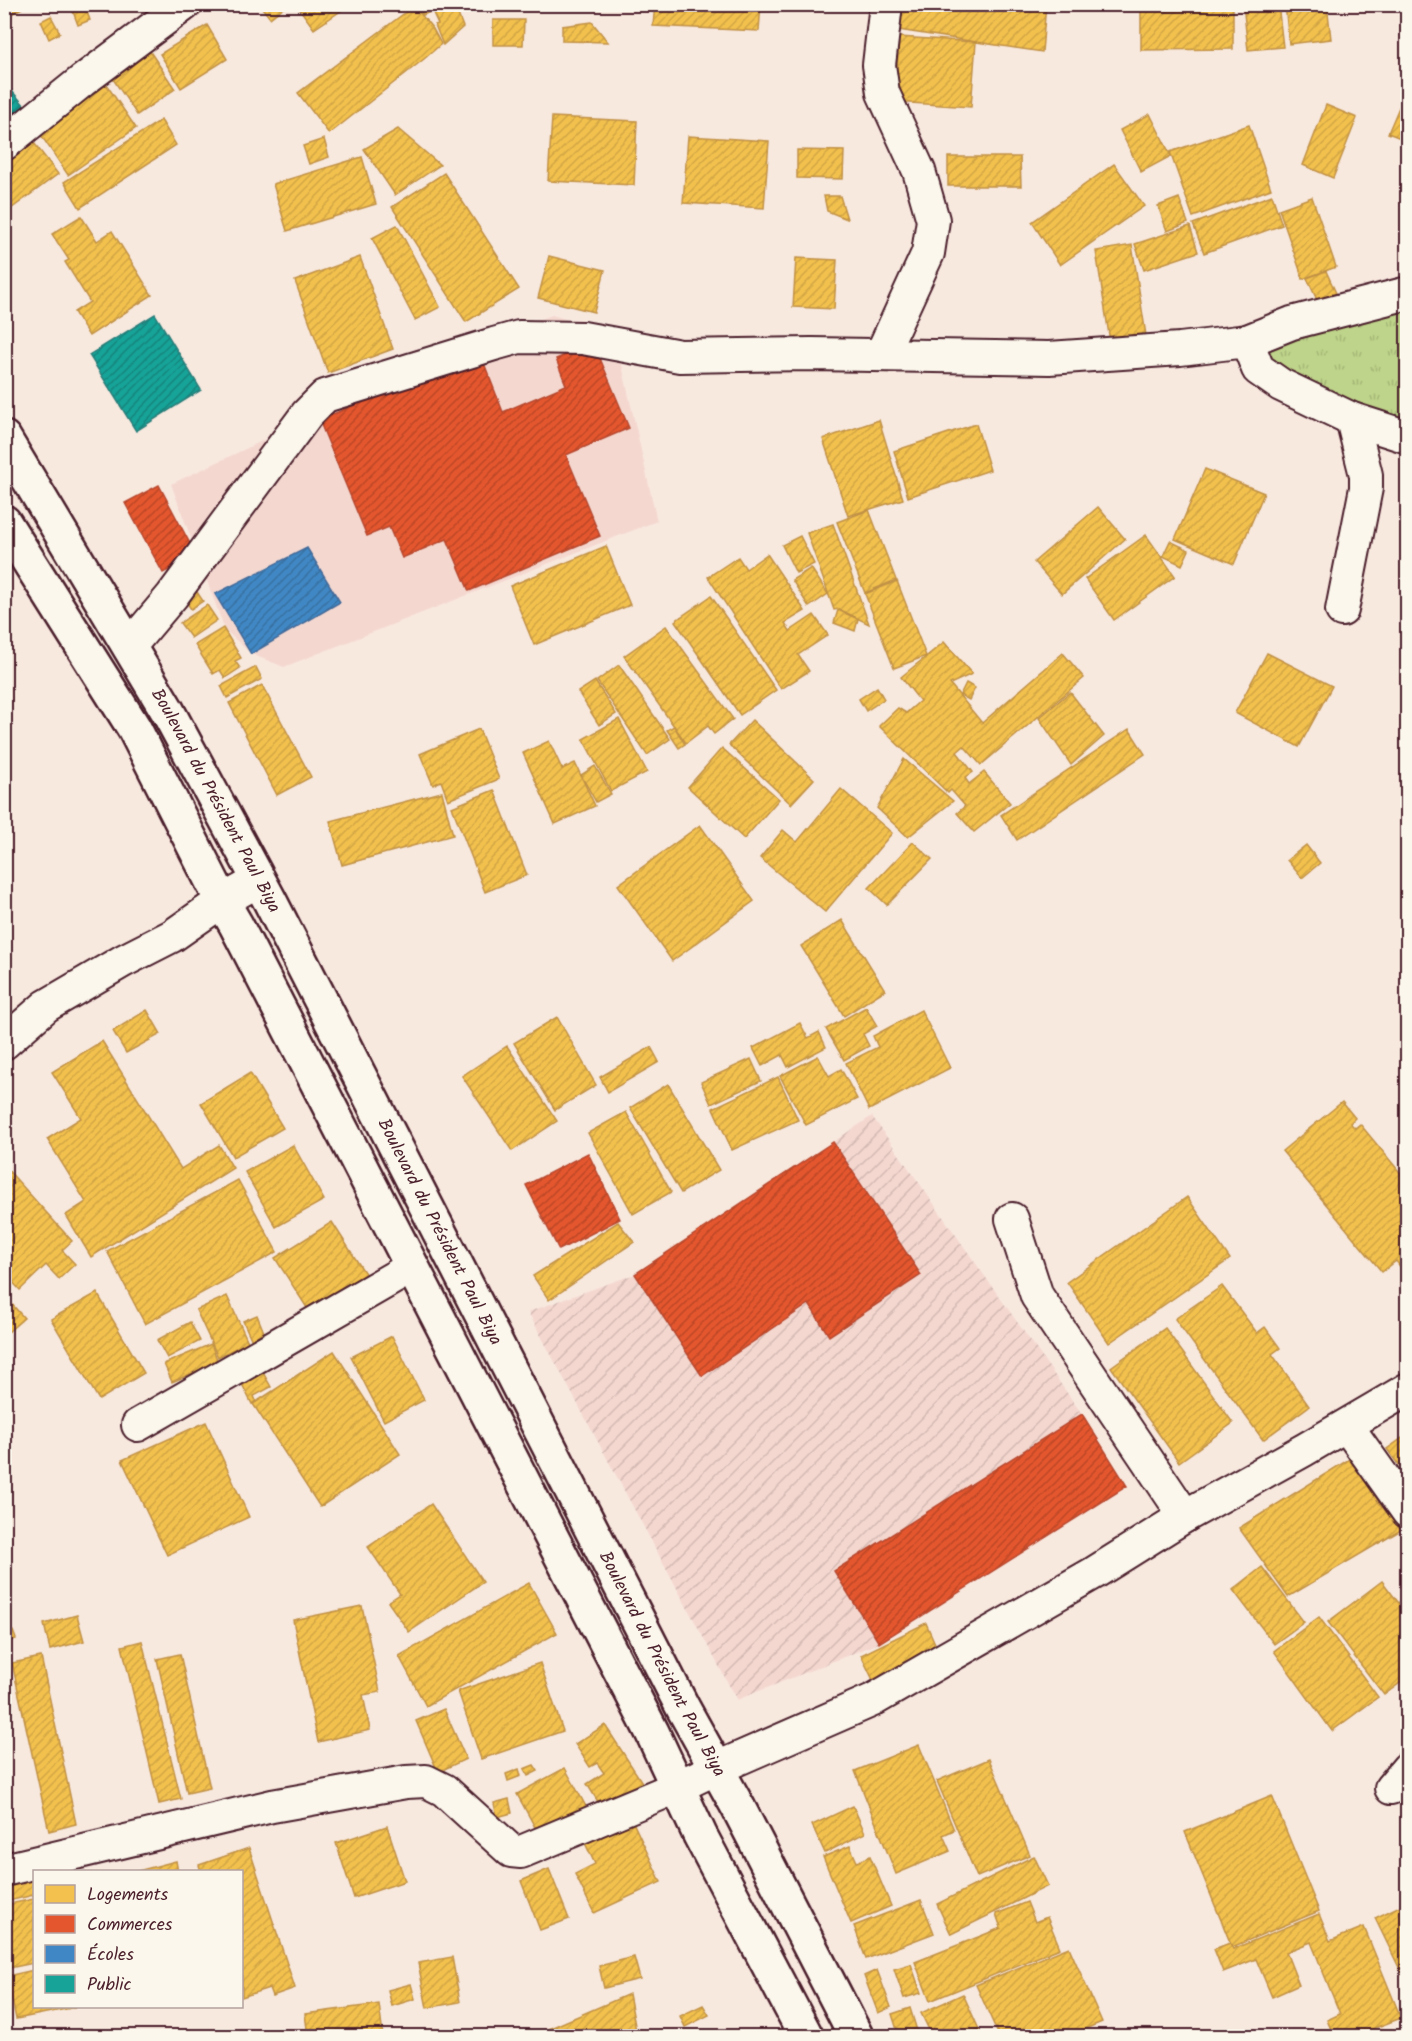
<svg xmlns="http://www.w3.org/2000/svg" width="1412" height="2041" font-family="Kalam,sans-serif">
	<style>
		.built { fill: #f4d8d0 }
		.industrial { fill: url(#industrial-furrows) }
		.grass { fill: url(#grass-tufts); stroke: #847a5a; stroke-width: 1.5 }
		.homes { fill: url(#homes-hatch); stroke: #c09044; stroke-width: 1.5 }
		.shops { fill: url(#shops-hatch); stroke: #b6462d; stroke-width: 1.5 }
		.schools { fill: url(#schools-hatch); stroke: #426897; stroke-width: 1.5 }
		.public { fill: url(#public-hatch); stroke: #267b77; stroke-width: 1.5 }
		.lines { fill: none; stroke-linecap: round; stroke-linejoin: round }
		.street-casing { stroke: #4a1f2b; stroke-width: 36 }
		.secondary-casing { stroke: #4a1f2b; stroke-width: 38 }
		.street { stroke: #fbf7ec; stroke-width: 32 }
		.secondary { stroke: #fbf7ec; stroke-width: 33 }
		.labels { text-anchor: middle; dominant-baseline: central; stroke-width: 6; stroke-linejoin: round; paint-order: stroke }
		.street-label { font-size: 18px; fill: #4a1f2b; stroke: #fbf7ec }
	</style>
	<defs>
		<pattern id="industrial-furrows" width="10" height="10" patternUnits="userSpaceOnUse" patternTransform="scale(1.5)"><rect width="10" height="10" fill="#f4d8d0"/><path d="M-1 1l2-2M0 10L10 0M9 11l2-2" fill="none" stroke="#d3b9b3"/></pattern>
		<pattern id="grass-tufts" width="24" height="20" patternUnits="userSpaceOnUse" patternTransform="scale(1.5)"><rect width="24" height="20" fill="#bed48a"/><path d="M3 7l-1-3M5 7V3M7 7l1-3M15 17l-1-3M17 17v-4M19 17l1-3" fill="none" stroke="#a5b677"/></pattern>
		<pattern id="homes-hatch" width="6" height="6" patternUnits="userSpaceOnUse" patternTransform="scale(1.5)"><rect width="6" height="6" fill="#f2c14e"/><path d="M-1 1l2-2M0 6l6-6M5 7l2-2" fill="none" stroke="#d1a544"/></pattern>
		<pattern id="shops-hatch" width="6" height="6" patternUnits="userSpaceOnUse" patternTransform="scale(1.5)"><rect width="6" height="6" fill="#e4572e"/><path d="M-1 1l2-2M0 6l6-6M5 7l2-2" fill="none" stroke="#bb4727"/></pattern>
		<pattern id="schools-hatch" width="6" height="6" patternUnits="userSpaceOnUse" patternTransform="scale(1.5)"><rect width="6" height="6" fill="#3f88c5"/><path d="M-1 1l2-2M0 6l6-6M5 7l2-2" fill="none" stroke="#376fa0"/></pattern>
		<pattern id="public-hatch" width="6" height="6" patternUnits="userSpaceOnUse" patternTransform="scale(1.5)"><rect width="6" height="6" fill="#17a398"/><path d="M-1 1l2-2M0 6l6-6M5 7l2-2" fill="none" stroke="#17847c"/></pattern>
	</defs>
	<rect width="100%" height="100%" fill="#f8e9df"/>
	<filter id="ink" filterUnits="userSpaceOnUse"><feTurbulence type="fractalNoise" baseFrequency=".0167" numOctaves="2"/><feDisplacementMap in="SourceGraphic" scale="12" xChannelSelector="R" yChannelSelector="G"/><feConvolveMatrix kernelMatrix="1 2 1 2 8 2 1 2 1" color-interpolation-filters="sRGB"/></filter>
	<g filter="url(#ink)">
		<polygon class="built" points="552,315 615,334 657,521 284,667 251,654 225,630 171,484 458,348"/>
		<polygon class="industrial" points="872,1116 1082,1414 1127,1486 879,1643 737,1700 528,1312 635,1274"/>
		<polygon class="grass" points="1407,293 1407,437 1315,401 1247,341"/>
		<g class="homes">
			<polygon points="4,4 29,4 6,17"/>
			<polygon points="75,4 84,4 90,20 78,25 71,6"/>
			<polygon points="259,4 288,4 270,18"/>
			<polygon points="296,4 351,4 314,29"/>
			<polygon points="454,4 463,27 443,45 435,25 438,24 432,11 423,15 415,4"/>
			<polygon points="655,4 761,4 759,31 653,26"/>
			<polygon points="902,4 1046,4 1042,52 899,30"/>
			<polygon points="1141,4 1233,4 1233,49 1141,50"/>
			<polygon points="1243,4 1278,4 1283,47 1248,50"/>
			<polygon points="1285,4 1327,4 1331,39 1289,44"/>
			<polygon points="414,6 433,29 441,44 424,59 329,134 298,93"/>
			<polygon points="51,16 60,33 49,39 41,21"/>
			<polygon points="493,20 524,20 523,45 493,45"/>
			<polygon points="592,22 608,42 562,41 562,26"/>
			<polygon points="207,25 227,59 181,88 160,54"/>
			<polygon points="899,37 976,42 971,107 895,102"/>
			<polygon points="149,50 175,89 137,115 111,76"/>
			<polygon points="104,81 136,128 68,175 36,128"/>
			<polygon points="1408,86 1408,141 1388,133"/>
			<polygon points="1326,105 1357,118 1333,178 1303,165"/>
			<polygon points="1150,114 1171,156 1141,172 1120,130"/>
			<polygon points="552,117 637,121 634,185 548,181"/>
			<polygon points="161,120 176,145 80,208 64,182"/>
			<polygon points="1249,125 1271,189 1193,217 1170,152"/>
			<polygon points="398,129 440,165 395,195 364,149"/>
			<polygon points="688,136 769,141 764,208 683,203"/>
			<polygon points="31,139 58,174 4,214 4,159"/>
			<polygon points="324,139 329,157 309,164 303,146"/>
			<polygon points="797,150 844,151 843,179 797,178"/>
			<polygon points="362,157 376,204 287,231 273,184"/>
			<polygon points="948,157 1020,157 1021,186 948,186"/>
			<polygon points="1114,164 1144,206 1060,265 1032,222"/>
			<polygon points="444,173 519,289 466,322 392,207"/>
			<polygon points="1272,195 1282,225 1204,253 1193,224"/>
			<polygon points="824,196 840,196 847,219 827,211"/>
			<polygon points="1312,197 1336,267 1303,279 1279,209"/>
			<polygon points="1179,198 1188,223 1167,231 1158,206"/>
			<polygon points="81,216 97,241 112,231 152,295 89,336 74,312 90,302 65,262 69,260 52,234"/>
			<polygon points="397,225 440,307 415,320 372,238"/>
			<polygon points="1190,226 1198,252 1144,270 1135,244"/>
			<polygon points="1132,245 1147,342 1111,348 1096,251"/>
			<polygon points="549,256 605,270 594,312 538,298"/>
			<polygon points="360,257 393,349 328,373 295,281"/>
			<polygon points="796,258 837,260 834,309 793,307"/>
			<polygon points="1326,271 1336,293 1317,300 1307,278"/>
			<polygon points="879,420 903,499 848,516 823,439"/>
			<polygon points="976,424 990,470 908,497 894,451"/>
			<polygon points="1205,469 1264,493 1234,564 1175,539"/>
			<polygon points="1098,507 1125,539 1062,594 1034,562"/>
			<polygon points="869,510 896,580 865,593 837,522"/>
			<polygon points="833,524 869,624 839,609 834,610 807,533"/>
			<polygon points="1146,535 1175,576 1114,620 1085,579"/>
			<polygon points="800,536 814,564 796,573 782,545"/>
			<polygon points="1170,541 1189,550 1182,565 1163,556"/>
			<polygon points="606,546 630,605 534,645 510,586"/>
			<polygon points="767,554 805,611 785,623 790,631 814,615 828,635 798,655 809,671 781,689 708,577 738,557 746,569"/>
			<polygon points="811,568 828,594 809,607 792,580"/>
			<polygon points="897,581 926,656 894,668 865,594"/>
			<polygon points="197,592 203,601 191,609 185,600"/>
			<polygon points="711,596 776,690 740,715 675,621"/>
			<polygon points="207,605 217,620 191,638 180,623"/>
			<polygon points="838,610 858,619 855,631 834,623"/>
			<polygon points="666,626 733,719 714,734 708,726 686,743 624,656"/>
			<polygon points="223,628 241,658 235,661 240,668 225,678 220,670 213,674 195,645"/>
			<polygon points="944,642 972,674 950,684 982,723 1063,653 1084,678 981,765 964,746 957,752 973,772 965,778 969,784 984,772 1010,803 974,832 957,813 965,806 951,790 948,793 879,726 898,708 906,713 920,701 901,677"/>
			<polygon points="1267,653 1332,686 1299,747 1235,713"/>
			<polygon points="619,665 670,739 647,755 597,681"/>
			<polygon points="256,667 262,679 227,698 221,686"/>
			<polygon points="595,681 616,714 599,725 578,692"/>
			<polygon points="966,683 975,688 969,700 960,695"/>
			<polygon points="262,685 311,777 277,795 229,703"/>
			<polygon points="877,687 884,699 866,711 859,699"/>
			<polygon points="1070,692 1104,736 1071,765 1039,718"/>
			<polygon points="619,719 647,772 611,791 583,739"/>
			<polygon points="752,720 814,779 791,804 729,745"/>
			<polygon points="674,726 685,744 679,748 667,730"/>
			<polygon points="479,729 499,779 448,800 441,781 433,785 420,754"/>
			<polygon points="1129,729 1145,754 1017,840 1001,815"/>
			<polygon points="549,741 562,769 575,763 595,806 555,824 523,753"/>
			<polygon points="722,748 779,799 744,839 688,787"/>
			<polygon points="904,759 953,801 908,837 877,808"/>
			<polygon points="595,766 611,794 596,802 581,775"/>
			<polygon points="841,789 892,833 825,912 760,858 783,830 797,842"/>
			<polygon points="494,790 527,875 485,892 452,807"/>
			<polygon points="442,792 453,835 342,865 330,821"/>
			<polygon points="700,825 754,901 672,961 618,885"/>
			<polygon points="913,842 932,859 887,905 869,888"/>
			<polygon points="1306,845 1320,863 1302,878 1287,860"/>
			<polygon points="842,920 885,990 844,1016 801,946"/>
			<polygon points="866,1007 877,1026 863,1034 869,1046 844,1060 826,1029"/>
			<polygon points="147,1010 161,1034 126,1053 113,1031"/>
			<polygon points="921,1010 950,1068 869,1110 846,1063 878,1047 873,1036"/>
			<polygon points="557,1017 596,1085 555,1110 514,1043"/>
			<polygon points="800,1023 808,1038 819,1032 826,1047 788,1067 782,1055 762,1066 753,1048"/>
			<polygon points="102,1041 181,1169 219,1145 233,1168 91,1257 66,1215 86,1202 47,1139 81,1118 52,1072"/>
			<polygon points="507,1046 557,1121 512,1151 462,1076"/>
			<polygon points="651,1047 659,1062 608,1092 600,1077"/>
			<polygon points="818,1056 829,1076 841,1069 857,1099 806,1125 780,1076"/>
			<polygon points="751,1059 761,1081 711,1104 701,1082"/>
			<polygon points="250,1073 283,1128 233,1157 201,1103"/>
			<polygon points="778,1077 798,1120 732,1150 713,1108"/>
			<polygon points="668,1084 719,1170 681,1193 630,1108"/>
			<polygon points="1342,1102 1355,1118 1350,1123 1355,1128 1360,1124 1408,1182 1408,1277 1396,1261 1382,1272 1282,1151"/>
			<polygon points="626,1112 671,1192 633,1214 588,1133"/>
			<polygon points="293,1145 324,1200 276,1227 245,1172"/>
			<polygon points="7,1169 72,1241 62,1250 75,1264 59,1279 46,1265 20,1290 4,1273 4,1172"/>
			<polygon points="238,1180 277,1252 145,1324 107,1251"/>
			<polygon points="1187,1197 1230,1259 1109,1343 1067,1282"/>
			<polygon points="332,1222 366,1275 309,1311 275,1258"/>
			<polygon points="618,1222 634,1242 549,1300 533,1276"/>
			<polygon points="1222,1286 1257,1333 1265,1327 1280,1348 1272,1354 1309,1406 1263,1440 1175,1319"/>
			<polygon points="97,1293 144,1373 99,1400 51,1319"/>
			<polygon points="227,1296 248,1342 218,1357 196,1310"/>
			<polygon points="10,1302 24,1318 7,1333 4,1329 4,1307"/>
			<polygon points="257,1315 266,1337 253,1343 243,1321"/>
			<polygon points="190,1322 200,1341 167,1358 157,1340"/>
			<polygon points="1165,1328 1233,1423 1179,1462 1111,1367"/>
			<polygon points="392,1336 424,1400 384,1421 351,1357"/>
			<polygon points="211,1344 218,1362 172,1382 164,1364"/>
			<polygon points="334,1351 400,1454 320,1507 253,1404"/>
			<polygon points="261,1369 271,1387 254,1396 256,1401 252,1404 240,1380"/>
			<polygon points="206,1422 249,1517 167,1555 122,1460"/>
			<polygon points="1408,1434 1408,1478 1387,1449"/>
			<polygon points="1351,1458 1380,1504 1401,1530 1288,1597 1239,1528"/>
			<polygon points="431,1504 483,1582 409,1632 388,1602 400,1594 368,1547"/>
			<polygon points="1262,1567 1304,1622 1274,1644 1233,1590"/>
			<polygon points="1382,1581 1408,1615 1408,1677 1384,1695 1328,1622"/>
			<polygon points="529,1583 557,1633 426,1706 399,1656"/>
			<polygon points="362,1606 380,1692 363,1695 370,1730 318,1742 293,1620"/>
			<polygon points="77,1615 84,1641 50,1650 44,1624"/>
			<polygon points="1319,1617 1378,1697 1332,1731 1274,1651"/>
			<polygon points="926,1623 940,1655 876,1686 861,1655"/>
			<polygon points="13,1631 16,1639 4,1643 4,1633"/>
			<polygon points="142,1641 181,1799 159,1804 122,1646"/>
			<polygon points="180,1654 210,1788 187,1793 157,1659"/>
			<polygon points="41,1657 76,1824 49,1831 12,1663"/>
			<polygon points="540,1663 563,1731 481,1759 458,1691"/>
			<polygon points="444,1709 466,1759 438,1772 416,1721"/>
			<polygon points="605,1725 645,1787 605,1813 587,1784 604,1773 597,1763 590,1767 575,1744"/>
			<polygon points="919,1745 954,1830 943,1835 950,1851 896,1874 855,1771"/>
			<polygon points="989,1759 1030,1855 977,1877 937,1781"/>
			<polygon points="534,1765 538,1771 528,1776 524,1769"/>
			<polygon points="565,1768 590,1814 542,1840 517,1794"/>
			<polygon points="519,1769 521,1776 508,1781 506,1774"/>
			<polygon points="1272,1796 1319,1911 1232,1947 1185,1832"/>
			<polygon points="509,1799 512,1813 497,1817 494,1803"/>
			<polygon points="853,1806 865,1833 825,1853 812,1825"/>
			<polygon points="632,1820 661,1882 594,1913 575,1874 595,1864 585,1843"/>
			<polygon points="387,1826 405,1881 354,1898 336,1843"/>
			<polygon points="850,1846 857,1862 870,1856 891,1906 851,1923 823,1857"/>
			<polygon points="249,1848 295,1988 272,1996 269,1988 242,1997 242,1872 201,1872 199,1865"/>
			<polygon points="1034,1856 1048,1886 951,1934 937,1904"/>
			<polygon points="176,1861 178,1872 134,1872"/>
			<polygon points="549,1869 569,1919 540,1930 521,1881"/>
			<polygon points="34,1875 34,1895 4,1902 4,1883"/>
			<polygon points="34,1899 34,1963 9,1968 4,1947 4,1905"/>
			<polygon points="921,1900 934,1933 866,1959 854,1926"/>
			<polygon points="1027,1902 1035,1922 1047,1917 1060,1948 930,2001 915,1962 1001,1928 996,1914"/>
			<polygon points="1408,1902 1408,1986 1375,1918"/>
			<polygon points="1319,1914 1330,1941 1364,1927 1401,2018 1354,2036 1334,2036 1327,2020 1340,2014 1311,1942 1286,1952 1299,1985 1272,1997 1256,1959 1223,1972 1214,1949 1230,1943 1233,1949"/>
			<polygon points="1069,1947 1102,2022 1068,2036 999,2036 976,1985"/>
			<polygon points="452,1957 460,2002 427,2008 418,1963"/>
			<polygon points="634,1957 640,1979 604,1988 599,1966"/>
			<polygon points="911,1964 921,1993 904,1998 894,1969"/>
			<polygon points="34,1970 34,2006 81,2006 16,2019 7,1976"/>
			<polygon points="877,1970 891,2007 878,2013 864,1976"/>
			<polygon points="411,1984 415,1999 392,2006 388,1990"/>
			<polygon points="629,1994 637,2036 532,2036"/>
			<polygon points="963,1994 982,2036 932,2036 921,2013"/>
			<polygon points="379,2004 383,2036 308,2036 305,2014"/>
			<polygon points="703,2005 709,2015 685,2027 680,2016"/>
			<polygon points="910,2008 918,2034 910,2036 899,2036 892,2014"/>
			<polygon points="1382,2029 1385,2036 1365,2036"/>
		</g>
		<g class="shops">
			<polygon points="594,344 629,428 566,455 600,536 469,591 447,539 402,558 389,527 367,536 319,420 480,353 503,412 566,385 556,359"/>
			<polygon points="159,485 196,555 163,573 125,503"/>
			<polygon points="833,1142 921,1275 829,1336 809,1304 702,1376 635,1274"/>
			<polygon points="588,1153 620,1219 559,1250 526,1185"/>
			<polygon points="1082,1414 1127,1486 879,1643 834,1571"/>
		</g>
		<polygon class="schools" points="307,548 340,602 251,654 215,594"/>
		<g class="public">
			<polygon points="4,82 32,114 4,135"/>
			<polygon points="155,314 201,390 136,431 89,355"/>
		</g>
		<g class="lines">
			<defs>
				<g id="street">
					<polyline points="4,144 82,81 185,4"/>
					<polyline points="1247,341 1258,369 1281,385 1352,419 1408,437"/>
					<polyline points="881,355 928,253 933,220 919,171 883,93 879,65 886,4"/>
					<polyline points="1342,610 1366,488 1366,475 1352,419"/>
					<polyline points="129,647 172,596 307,414 325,396 494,344 519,337 583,338 680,356 812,354 1049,358 1180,349 1247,341 1292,323 1408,293"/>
					<polyline points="4,1043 46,1006 123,961 172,936 222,901 258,881"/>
					<polyline points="1012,1219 1037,1296 1185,1516"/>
					<polyline points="138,1425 412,1267"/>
					<polyline points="1347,1426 1408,1512"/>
					<polyline points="1391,1788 1408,1768"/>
					<polyline points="4,1870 272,1806 406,1782 426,1781 444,1790 511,1851 521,1852 677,1787 717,1768 873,1700 1094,1573 1185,1516 1304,1450 1408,1389"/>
				</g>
				<g id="secondary">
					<path id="s1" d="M4 438 167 710 270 901 683 1708 738 1807 856 2036"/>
					<polyline points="4,522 134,728 222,901 236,925 652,1732 700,1835 806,2036"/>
				</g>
			</defs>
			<use href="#street" class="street-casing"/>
			<use href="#secondary" class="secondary-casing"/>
			<use href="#street" class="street"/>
			<use href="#secondary" class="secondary"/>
		</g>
	</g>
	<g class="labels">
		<g class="street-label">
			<text stroke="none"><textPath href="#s1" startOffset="420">Boulevard du Président Paul Biya</textPath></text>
			<text stroke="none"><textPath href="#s1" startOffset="906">Boulevard du Président Paul Biya</textPath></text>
			<text stroke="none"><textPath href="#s1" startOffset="1392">Boulevard du Président Paul Biya</textPath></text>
		</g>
	</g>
	<rect width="1412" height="2041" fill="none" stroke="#fbf7ec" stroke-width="24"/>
	<rect x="12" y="12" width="1388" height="2017" fill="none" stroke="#4a1f2b" stroke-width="2" filter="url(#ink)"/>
	<rect x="33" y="1870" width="210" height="138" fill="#fbf7ec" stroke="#b4a19f" stroke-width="1.5"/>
	<rect x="45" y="1885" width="30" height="18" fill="#f2c14e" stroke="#b4a19f" stroke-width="1.5"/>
	<text x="87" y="1900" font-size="18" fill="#4a1f2b">Logements</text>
	<rect x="45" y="1915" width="30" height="18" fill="#e4572e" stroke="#b4a19f" stroke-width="1.5"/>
	<text x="87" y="1930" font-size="18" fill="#4a1f2b">Commerces</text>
	<rect x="45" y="1945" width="30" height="18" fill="#3f88c5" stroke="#b4a19f" stroke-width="1.5"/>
	<text x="87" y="1960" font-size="18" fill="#4a1f2b">Écoles</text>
	<rect x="45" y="1975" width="30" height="18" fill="#17a398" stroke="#b4a19f" stroke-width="1.5"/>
	<text x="87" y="1990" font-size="18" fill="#4a1f2b">Public</text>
</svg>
